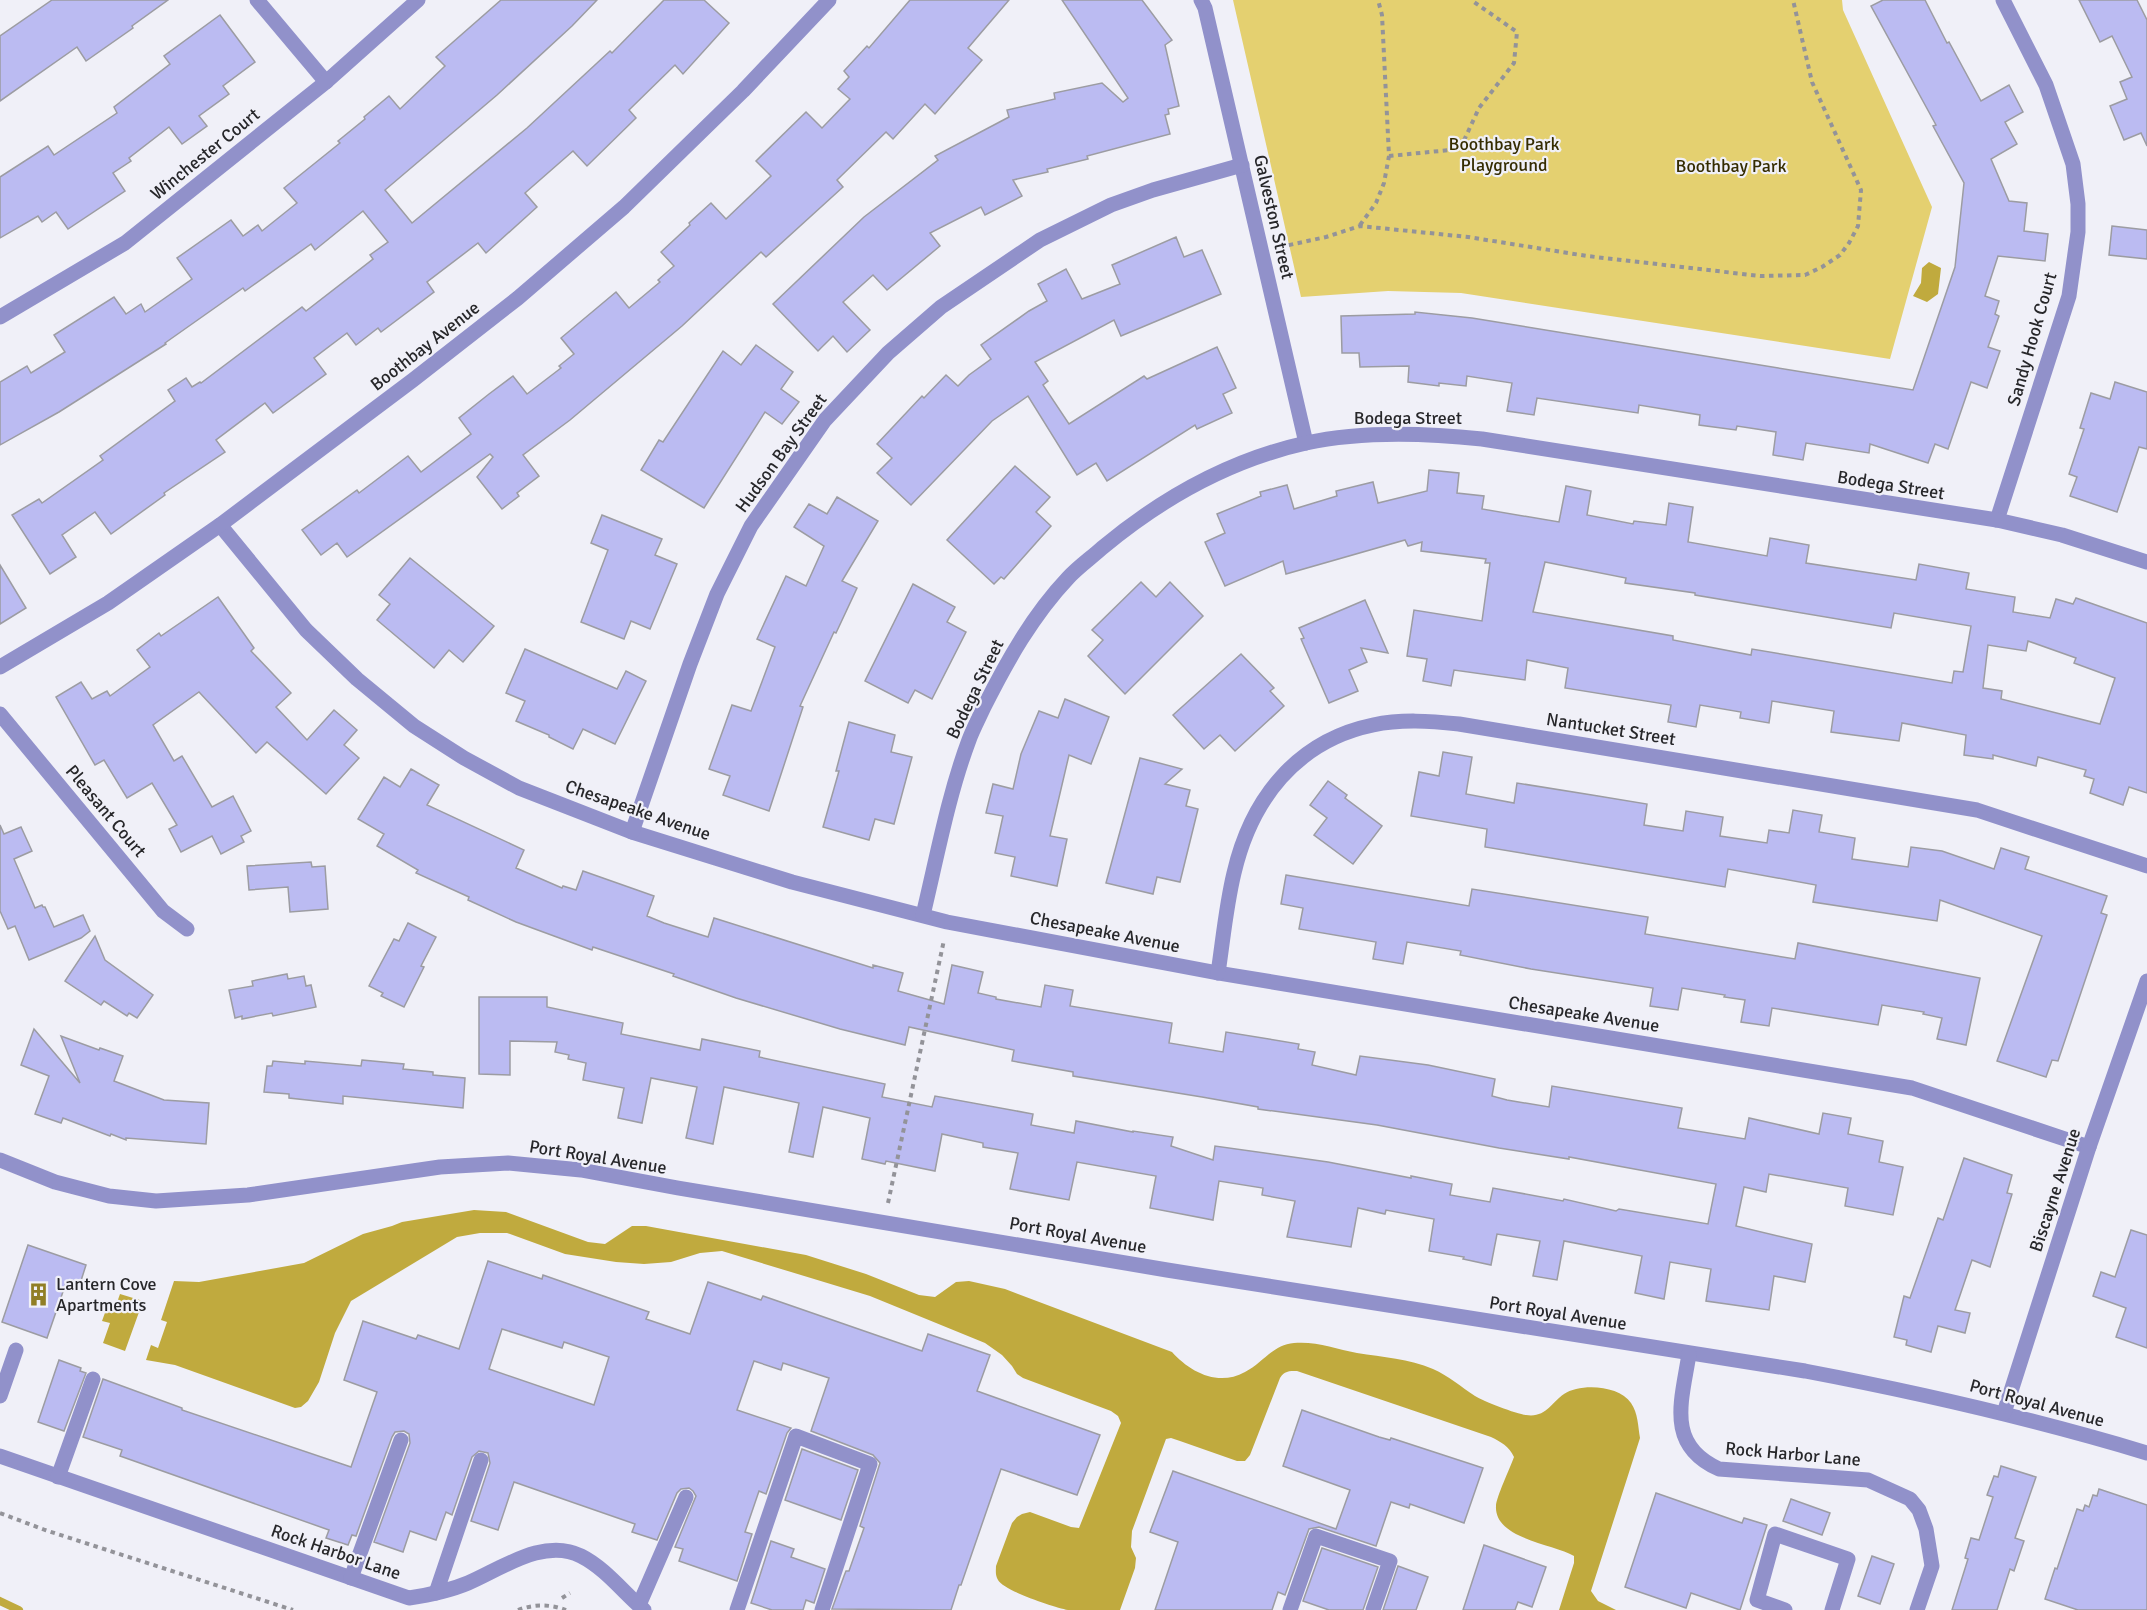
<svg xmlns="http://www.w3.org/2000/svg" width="2147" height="1610" font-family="Signika,sans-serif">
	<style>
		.green { fill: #e4d070 }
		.water { fill: #c0aa3e }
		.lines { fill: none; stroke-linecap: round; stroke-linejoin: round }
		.stream { stroke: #c0aa3e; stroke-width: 8 }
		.building { fill: #bbbbf2; stroke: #9c9ca2; stroke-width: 1.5; fill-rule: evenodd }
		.path { stroke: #939399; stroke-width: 4; stroke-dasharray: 4.5 4.5; stroke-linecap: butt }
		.minor { stroke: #9191ca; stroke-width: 15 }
		.labels { text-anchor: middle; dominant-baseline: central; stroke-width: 4.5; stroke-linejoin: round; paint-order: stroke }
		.park-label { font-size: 18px; fill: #352c00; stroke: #f0f0f8 }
		.street-label { font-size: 18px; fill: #27272a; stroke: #f0f0f8 }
		.poi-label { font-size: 18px; fill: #27272a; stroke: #f0f0f8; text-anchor: start }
	</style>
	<rect width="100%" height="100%" fill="#f0f0f8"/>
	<polygon class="green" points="1233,0 1842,0 1843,10 1932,207 1890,359 1461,293 1388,291 1301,297"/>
	<g class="water">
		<polygon points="1929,262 1941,268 1938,294 1927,302 1913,296 1921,283 1922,268"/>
		<path d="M474 1210 506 1212 588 1242 605 1244 632 1226H646L806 1255 866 1274 919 1295 935 1297 956 1282 969 1281 1005 1289 1172 1352C1190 1372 1218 1387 1245 1372 1263 1363 1272 1345 1294 1343 1316 1341 1336 1349 1357 1353 1383 1357 1409 1359 1433 1369 1449 1376 1461 1387 1475 1396 1483 1401 1516 1414 1526 1415 1546 1418 1551 1403 1564 1394 1580 1383 1619 1385 1631 1403 1638 1413 1638 1426 1640 1438L1591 1591 1598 1601 1616 1610H1559L1574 1563V1556C1554 1544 1494 1539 1496 1506 1496 1498 1510 1468 1514 1457 1509 1446 1501 1442 1491 1437L1297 1371C1289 1371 1284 1371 1280 1378L1250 1455 1245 1461H1237L1180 1441 1171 1438 1166 1439 1132 1531 1131 1547 1136 1558 1135 1568 1120 1610C1104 1610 1084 1610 1068 1610 1054 1607 1004 1591 998 1580 995 1575 996 1570 996 1566L1012 1523 1017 1517 1022 1514 1030 1512 1071 1527 1079 1528 1121 1423 1118 1416 1111 1411 1023 1378 1017 1374 1012 1366 1002 1355 985 1343 870 1296 722 1251 700 1253 671 1262 644 1264 616 1262 565 1254 507 1233H480L457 1237 351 1301 335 1333 319 1382 308 1401 301 1407 295 1408 175 1365 146 1360 151 1345 158 1348 167 1322 161 1320 174 1281 199 1282 304 1263 363 1234 392 1226 402 1222Z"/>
		<polygon points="120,1294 143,1301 125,1351 103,1343 110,1323 102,1321 106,1310 114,1311"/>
	</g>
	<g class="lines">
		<polyline class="stream" points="0,1601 19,1610"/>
	</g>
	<g class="building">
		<polygon points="52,0 168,0 132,26 133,28 86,61 77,47 0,101 0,36"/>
		<polygon points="501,0 597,0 572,26 497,95 385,190 412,223 527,128 610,51 612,53 664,0 704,0 729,23 683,74 675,65 629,110 636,118 587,166 573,151 525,193 537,207 486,253 478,243 427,282 434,292 381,332 378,328 356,345 347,333 314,358 326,374 273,413 265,403 216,440 225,452 164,493 165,495 111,534 95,512 62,535 76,557 50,574 12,515 39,499 42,503 103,460 100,456 175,401 168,390 186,378 192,387 200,382 201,383 302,307 306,311 373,259 370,255 388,242 363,211 315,250 311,244 245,291 243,288 165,343 166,344 59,412 0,445 0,382 27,366 31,373 65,352 54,335 114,297 126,314 141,304 145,312 192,279 177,258 231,220 243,236 258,225 262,231 297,203 284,188 340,143 338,141 365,119 364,117 389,96 400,109 445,66 436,57"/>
		<polygon points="910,0 1009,0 968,48 982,60 935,114 925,104 893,139 886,132 837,180 843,187 766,257 761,252 682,326 570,420 523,455 539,476 517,493 519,496 502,509 477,477 493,457 490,454 347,557 337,543 321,555 302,530 357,490 359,493 408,456 421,472 471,434 459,418 489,394 513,376 527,394 561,368 559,366 574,354 561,338 616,292 629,308 660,282 658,280 674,266 661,252 690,225 689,223 711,203 726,219 771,176 756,161 806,112 822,128 850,99 838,89 849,77 844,71 867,46 869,48"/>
		<polygon points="1062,0 1142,0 1172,40 1165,45 1179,106 1168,109 1169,114 1165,115 1170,134 1087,156 1088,159 1047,169 1048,172 1013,180 1022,196 985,215 981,207 930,233 940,246 887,290 873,275 843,302 870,330 847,352 833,336 818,351 773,304 864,217 938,160 935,156 1009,117 1007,110 1055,99 1054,93 1102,83 1123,102 1128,98"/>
		<polygon points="1883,0 1925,0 1947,43 1949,42 1981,101 2009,85 2023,112 2005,122 2017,144 1991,159 2009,201 2027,203 2024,231 2048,234 2045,261 1998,256 1985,296 1999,301 1995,314 1999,316 1988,347 2000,351 1987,388 1971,382 1948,449 1935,444 1928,463 1870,444 1869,453 1806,443 1803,460 1773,455 1776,432 1737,426 1736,430 1699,425 1700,415 1639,405 1638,413 1537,398 1534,415 1507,411 1512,383 1467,376 1466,386 1439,383 1439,386 1408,382 1409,366 1360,367 1359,353 1342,353 1341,316 1415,314 1415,312 1472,318 1913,390 1955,267 1964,183 1933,126 1936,125 1871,6"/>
		<polygon points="2079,0 2137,0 2147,20 2147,146 2141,133 2124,140 2110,106 2127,99 2120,82 2132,77 2112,36 2100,42"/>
		<polygon points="220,15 255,62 223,86 229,94 199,116 207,126 182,144 169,127 129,158 131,161 113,173 125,191 68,229 56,212 42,222 38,216 0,238 0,177 48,146 54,155 117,113 114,107 170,64 164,56"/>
		<polygon points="2112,226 2147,230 2147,259 2109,255"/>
		<polygon points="1176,237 1184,257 1202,250 1221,294 1121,336 1114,320 1035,362 1048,381 1043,385 1069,424 1144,376 1147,379 1217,347 1236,388 1223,394 1232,413 1197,429 1195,425 1107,481 1096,463 1077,475 1028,396 992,421 911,505 877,473 892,458 877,444 922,396 924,398 946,375 958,386 969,375 991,359 981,345 1029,311 1047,301 1038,284 1066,269 1082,299 1120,284 1112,265"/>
		<polygon points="756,345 793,372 781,389 799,402 782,424 765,412 704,508 641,470 659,440 663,442 723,351 741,365"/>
		<polygon points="2115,382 2147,392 2147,449 2139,447 2117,512 2070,496 2077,477 2069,474 2084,429 2080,428 2091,393 2110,399"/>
		<polygon points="1015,466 1050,497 1036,512 1051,526 1004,579 1001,577 994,584 947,540"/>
		<path d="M1429 470 1459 473 1457 493 1484 496 1482 509 1559 522 1566 486 1591 491 1587 515 1633 524 1634 521 1666 525 1669 503 1693 507 1688 542 1767 556 1770 538 1809 545 1806 563 1916 580 1919 564 1969 573 1966 589 2015 597 2013 612 2050 618 2056 599 2073 604 2076 598 2147 623V793L2129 787 2123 805 2090 793 2094 779 2084 776 2086 770 2038 757 2036 766 1993 755V759L1964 755 1966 735 1902 723 1899 741 1831 732 1834 711 1772 701 1769 723 1740 718 1741 712 1700 705 1696 727 1668 722 1671 705 1565 688 1568 668 1527 660 1525 680 1454 670 1451 686 1423 681 1427 659 1407 656 1414 610 1482 621 1490 563H1485L1486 559 1421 551 1422 542 1408 546 1405 540 1286 574 1283 561 1225 586 1205 542 1225 533 1217 514 1261 496 1260 492 1287 485 1294 509 1337 496 1336 491 1373 482 1378 503 1427 491ZM1545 562 1626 578 1625 583 1695 593V595L1891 628 1894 613 1971 626 1963 672 1954 671 1952 683 1752 649 1751 655 1673 640V636L1533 612ZM2028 641 2076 658 2074 663 2115 678 2100 724 2001 699 2002 691 1983 688 1988 645 2026 651Z"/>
		<polygon points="837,497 878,521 842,581 857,588 836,633 834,632 800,706 803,707 769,811 723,795 730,776 709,769 732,705 751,711 775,647 757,639 786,576 806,586 824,546 794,527 809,504 827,514"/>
		<polygon points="602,515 662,539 655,555 677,564 650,629 631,621 624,639 581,622 608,550 591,543"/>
		<polygon points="410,558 494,626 463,662 449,650 434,668 377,620 390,604 379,595"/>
		<polygon points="0,565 26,608 0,624"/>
		<polygon points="1141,582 1156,597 1170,582 1203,616 1125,694 1088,656 1103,640 1092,630"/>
		<polygon points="913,584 955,607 947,622 966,632 932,699 915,690 908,703 865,681"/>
		<polygon points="218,597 254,648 251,651 291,693 276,707 307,740 334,710 357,730 344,745 359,758 326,794 267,742 256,753 199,692 153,725 174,761 182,756 212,807 233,796 251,831 241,836 244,842 221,854 212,836 181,852 169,829 177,825 152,783 127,798 104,760 95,765 56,697 81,682 92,699 107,691 110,696 150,667 137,650 159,633 161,636"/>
		<polygon points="1365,600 1388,653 1361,648 1367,662 1349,670 1358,691 1329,703 1301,639 1304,638 1299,628"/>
		<polygon points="525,649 617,689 626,671 646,681 615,744 583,729 573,749 549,737 549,735 516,721 525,701 506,693"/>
		<polygon points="1241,654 1274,688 1270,691 1284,706 1235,751 1220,735 1204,749 1173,715"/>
		<polygon points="1065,699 1109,717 1091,764 1069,755 1050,836 1067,839 1057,886 1011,876 1015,857 995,853 1003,816 986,813 993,784 1013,789 1021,754 1039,711 1058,718"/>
		<polygon points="849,722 895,735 891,752 912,757 894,824 875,819 869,840 823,827 839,771 836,771"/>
		<polygon points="1443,752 1472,757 1466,794 1514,803 1517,783 1592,795 1647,804 1644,825 1683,831 1686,811 1723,817 1720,836 1767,843 1769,830 1789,833 1793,810 1822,815 1819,832 1855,838 1852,859 1908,867 1911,847 1942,851 1994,869 2001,848 2029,857 2025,869 2107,896 2101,913 2107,915 2058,1061 2052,1060 2046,1077 1997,1061 2042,936 1940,900 1937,921 1813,902 1816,885 1728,869 1725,887 1485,847 1487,829 1411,816 1419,772 1439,776"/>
		<polygon points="1140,758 1182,769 1165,784 1190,790 1186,806 1198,809 1180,882 1157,877 1153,894 1106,883"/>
		<polygon points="411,769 439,785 427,805 524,850 516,868 562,888 563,886 576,890 583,871 654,896 647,916 664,923 708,937 714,918 873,968 873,965 903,973 898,991 944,1004 952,965 983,972 978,993 996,997 996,999 1041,1007 1045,985 1073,990 1070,1006 1172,1023 1169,1043 1223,1052 1226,1032 1299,1044 1298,1049 1315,1052 1312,1065 1356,1075 1360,1056 1428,1065 1495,1079 1492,1096 1507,1100 1549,1107 1552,1086 1682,1108 1678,1128 1745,1139 1749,1118 1819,1134 1823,1113 1851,1118 1848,1134 1883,1141 1879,1162 1903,1167 1893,1215 1845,1206 1848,1188 1769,1174 1766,1192 1744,1187 1736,1226 1812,1244 1805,1282 1774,1276 1769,1310 1706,1301 1711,1269 1670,1262 1664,1299 1635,1293 1642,1256 1564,1241 1557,1280 1533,1276 1540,1241 1497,1234 1491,1265 1463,1259 1464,1257 1429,1251 1434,1219 1386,1210 1385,1214 1358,1208 1351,1247 1287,1237 1295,1201 1262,1195 1263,1188 1219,1181 1213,1220 1150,1208 1156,1176 1077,1162 1069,1200 1010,1189 1018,1153 983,1147 983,1143 942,1134 935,1171 886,1161 885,1164 862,1159 870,1118 823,1107 813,1157 789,1152 799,1103 724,1087 713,1144 686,1138 697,1087 651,1078 642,1123 618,1118 624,1088 583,1080 586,1063 568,1059 569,1055 555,1052 557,1042 510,1041 510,1075 479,1074 479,997 547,997 547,1007 623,1023 621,1034 700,1050 702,1039 760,1051 759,1057 885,1084 882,1097 932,1107 935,1096 1033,1114 1031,1125 1074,1133 1076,1121 1133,1132 1133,1131 1173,1137 1171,1146 1213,1160 1215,1146 1328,1162 1411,1178 1411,1176 1452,1184 1450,1195 1490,1202 1493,1188 1563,1201 1564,1199 1616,1211 1619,1209 1708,1224 1716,1184 1569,1157 1569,1159 1499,1148 1377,1125 1258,1109 1258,1107 1202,1097 1073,1076 1073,1072 1012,1061 1014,1050 909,1027 905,1045 840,1029 736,998 673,976 674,974 593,947 592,950 516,922 468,900 469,897 416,873 418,870 377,846 384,834 358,819 384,777 400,787"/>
		<polygon points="1328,781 1347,795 1345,798 1382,826 1353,864 1314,835 1327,818 1310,805"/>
		<polygon points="0,825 4,834 21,827 32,851 14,859 35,908 42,905 43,907 45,907 54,927 83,915 90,931 81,938 29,960 15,926 8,929 0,911"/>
		<polygon points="311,862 312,867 325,866 328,909 290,912 288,887 249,890 247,866"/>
		<polygon points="1286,875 1469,906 1472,889 1648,917 1645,934 1795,959 1798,943 1980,978 1966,1045 1937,1039 1942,1018 1923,1014 1924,1012 1882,1005 1878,1025 1772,1008 1769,1026 1741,1022 1745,1000 1724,997 1725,995 1682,988 1678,1010 1650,1006 1653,988 1531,969 1460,955 1461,951 1407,942 1403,964 1373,959 1376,942 1299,929 1303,908 1281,904"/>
		<polygon points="408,923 436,937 421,966 424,967 404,1007 381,996 383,993 369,986 394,939 399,941"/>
		<polygon points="95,936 105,960 153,995 137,1018 129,1013 127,1016 104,1001 101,1005 65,981"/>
		<polygon points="287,974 288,979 304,976 306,986 311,985 316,1007 273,1016 272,1013 242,1019 242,1016 235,1018 229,990 253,986 252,981"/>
		<polygon points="34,1029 80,1083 61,1036 99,1050 100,1048 123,1056 114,1081 164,1100 209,1103 206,1144 126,1138 126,1140 111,1134 110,1136 63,1118 61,1123 35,1114 49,1076 21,1065"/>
		<polygon points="362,1060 404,1064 403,1069 433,1072 433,1075 465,1078 463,1108 343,1096 343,1104 289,1098 289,1094 264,1092 267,1066 272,1066 273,1061 305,1064 305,1061 361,1066"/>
		<polygon points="1964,1158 2012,1175 2007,1193 2012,1194 1990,1267 1972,1260 1955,1310 1970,1313 1965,1333 1938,1326 1931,1352 1906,1345 1907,1340 1894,1337 1904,1296 1910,1298 1938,1218 1943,1220"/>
		<polygon points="2131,1230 2147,1235 2147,1348 2116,1337 2126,1308 2093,1296 2101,1272 2115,1277"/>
		<polygon points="28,1245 86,1265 79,1287 66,1283 47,1338 2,1322"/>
		<path d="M488 1261 542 1279 543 1275 649 1312 646 1319 690 1334 708 1282 761 1300 763 1296 922 1351 928 1334 990 1355 977 1391 1100 1435 1077 1495 1001 1469 961 1585H959L951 1610 832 1609 844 1576 846 1571H849L864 1528 860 1526 880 1463 873 1455 811 1431 829 1378 783 1363 781 1370 754 1361 737 1410 791 1428 787 1433 766 1494 759 1491 745 1532 752 1534 737 1581 679 1561 683 1549 675 1547 696 1496 693 1491 689 1488 681 1489 677 1493 657 1540 632 1532 635 1524 514 1482 498 1530 471 1521 490 1463 488 1453 479 1451 472 1457 452 1515 446 1512 436 1540 410 1531 403 1552 374 1542 410 1443 409 1434 404 1431 395 1432 392 1437 356 1536 352 1535 348 1545 326 1538 329 1530 120 1456 122 1450 83 1437 103 1379 182 1408V1410L351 1467 377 1392 344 1380 363 1321 416 1339 418 1335 459 1349ZM502 1329 562 1348 564 1342 609 1357 594 1405 489 1369Z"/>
		<polygon points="59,1360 81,1368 80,1371 86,1373 64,1431 38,1422"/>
		<polygon points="1302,1410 1379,1437 1390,1440 1391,1438 1483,1468 1464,1523 1410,1504 1409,1508 1391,1502 1376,1546 1319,1527 1309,1529 1285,1595 1278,1592 1272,1610 1155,1610 1178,1542 1150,1532 1173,1471 1336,1529 1350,1490 1283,1466"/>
		<polygon points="802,1449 858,1470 841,1520 785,1500"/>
		<polygon points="2001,1466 2036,1477 2015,1538 2024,1541 2014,1571 2010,1569 1997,1610 1952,1610 1968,1559 1965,1558 1971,1538 1979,1540 1993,1497 1987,1495 1994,1476 1998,1477"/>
		<polygon points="2099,1489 2147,1505 2147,1610 2078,1610 2045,1599 2055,1568 2057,1569 2077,1509 2083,1511 2085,1505 2089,1507 2093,1495 2097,1496"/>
		<polygon points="1656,1493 1742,1523 1744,1518 1767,1525 1740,1610 1691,1593 1686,1608 1625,1587"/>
		<polygon points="1791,1499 1830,1513 1822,1535 1783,1521"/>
		<polygon points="771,1541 794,1549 791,1557 825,1569 814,1603 806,1600 803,1610 772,1610 751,1603"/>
		<polygon points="1484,1545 1546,1567 1532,1607 1518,1602 1515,1610 1463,1610"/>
		<polygon points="1322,1548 1378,1567 1363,1610 1329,1610 1303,1601"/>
		<polygon points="1872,1556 1894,1564 1880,1604 1858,1596"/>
		<polygon points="1398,1566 1428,1577 1416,1610 1383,1610"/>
	</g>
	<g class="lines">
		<g class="path">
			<polyline points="1389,156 1460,149 1479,108 1514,63 1517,32 1471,0"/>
			<polyline points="1360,225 1376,203 1384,183 1389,156 1382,15 1378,0"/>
			<polyline points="1280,247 1326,237 1360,226 1468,237 1587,256 1760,276 1805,275 1822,267 1840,255 1849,243 1858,226 1861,190 1812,82 1793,0"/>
			<polyline points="888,1203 944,940"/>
			<polyline points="0,1513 45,1530 293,1610"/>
			<polyline points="562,1598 570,1593"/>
			<path d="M518 1610C534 1604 550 1604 566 1610"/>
		</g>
		<g class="minor">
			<polyline points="257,0 326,82"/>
			<polyline points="1201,0 1205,8 1306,443"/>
			<polyline points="0,317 125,243 326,82 418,0"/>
			<polyline points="1997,520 2069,296 2078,232 2078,204 2073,164 2046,85 2003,0"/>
			<polyline points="220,525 306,630 357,679 414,726 464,758 519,788 632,832 792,882 947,922 1218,973 1912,1088 2089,1147"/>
			<polyline points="0,667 108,603 220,525 413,380 518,298 624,207 743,91 829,0"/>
			<polyline points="0,714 163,911 187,929"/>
			<polyline points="632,832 690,664 717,594 751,526 825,420 888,353 941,307 1040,240 1111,205 1153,190 1242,165"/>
			<path d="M923 915C937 857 948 796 969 740 973 729 979 718 984 707 1007 661 1033 615 1068 578 1078 567 1091 558 1102 548 1162 498 1230 460 1306 443 1361 431 1426 433 1482 439L1997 520 2062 535 2147 562"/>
			<path d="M1218 973C1223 940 1226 906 1234 873 1251 800 1296 741 1373 725 1401 719 1430 721 1459 724L1977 810 2147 866"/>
			<path d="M0 1160 55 1182 109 1196 156 1201 248 1195 440 1167 508 1163 581 1170 678 1188 1167 1270 1805 1371C1921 1393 2034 1419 2147 1453"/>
			<path d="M1689 1354C1682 1400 1665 1445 1719 1469L1868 1480 1910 1499 1919 1510 1926 1529 1932 1566 1917 1610"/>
			<polyline points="0,1396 16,1350"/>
			<polyline points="2004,1413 2089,1147 2147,981"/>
			<path d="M0 1456 409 1598C429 1595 449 1591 468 1583 501 1569 544 1537 581 1556 605 1568 624 1593 644 1610"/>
			<polyline points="58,1477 93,1379"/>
			<polyline points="351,1578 401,1440"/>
			<polyline points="436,1593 481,1460"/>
			<polyline points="639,1605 686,1497"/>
			<polyline points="737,1610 796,1436 870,1464 822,1610"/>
			<polyline points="1290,1610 1316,1536 1390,1561 1373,1610"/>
			<polyline points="1785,1610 1757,1600 1775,1534 1848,1559 1832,1610"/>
		</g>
	</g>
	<defs>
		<symbol id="building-bare" viewBox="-9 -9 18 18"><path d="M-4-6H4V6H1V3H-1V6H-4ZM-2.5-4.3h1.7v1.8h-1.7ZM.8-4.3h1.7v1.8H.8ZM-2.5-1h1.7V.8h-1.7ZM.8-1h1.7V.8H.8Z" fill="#907e25" stroke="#f0f0f8" stroke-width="2.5" paint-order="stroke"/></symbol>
	</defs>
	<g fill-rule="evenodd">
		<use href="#building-bare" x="22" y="1278" width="33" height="33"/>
	</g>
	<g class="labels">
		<g class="park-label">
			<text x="1504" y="144">Boothbay Park<tspan x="1504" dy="21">Playground</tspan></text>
			<text x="1731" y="166">Boothbay Park</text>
		</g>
		<g class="street-label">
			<text transform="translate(205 154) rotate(-39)">Winchester Court</text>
			<text transform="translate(1274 217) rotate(77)">Galveston Street</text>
			<text transform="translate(2032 339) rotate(-74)">Sandy Hook Court</text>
			<text transform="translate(425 346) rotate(-38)">Boothbay Avenue</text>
			<text x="1408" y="418">Bodega Street</text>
			<text transform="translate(781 453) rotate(-54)">Hudson Bay Street</text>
			<text transform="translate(1891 485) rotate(9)">Bodega Street</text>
			<text transform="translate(975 689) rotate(-64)">Bodega Street</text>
			<text transform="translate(1611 729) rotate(9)">Nantucket Street</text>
			<text transform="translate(638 810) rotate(19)">Chesapeake Avenue</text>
			<text transform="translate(106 811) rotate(50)">Pleasant Court</text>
			<text transform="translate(1105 932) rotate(11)">Chesapeake Avenue</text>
			<text transform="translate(1584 1014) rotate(9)">Chesapeake Avenue</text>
			<text transform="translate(598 1157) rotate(9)">Port Royal Avenue</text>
			<text transform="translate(2055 1190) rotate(-72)">Biscayne Avenue</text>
			<text transform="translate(1078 1235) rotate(10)">Port Royal Avenue</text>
			<text transform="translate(1558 1313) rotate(9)">Port Royal Avenue</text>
			<text transform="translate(2037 1403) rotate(15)">Port Royal Avenue</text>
			<text transform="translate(1793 1454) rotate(5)">Rock Harbor Lane</text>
			<text transform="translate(336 1552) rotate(19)">Rock Harbor Lane</text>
		</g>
		<g class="poi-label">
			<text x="56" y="1284">Lantern Cove<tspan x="56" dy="21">Apartments</tspan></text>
		</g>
	</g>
</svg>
